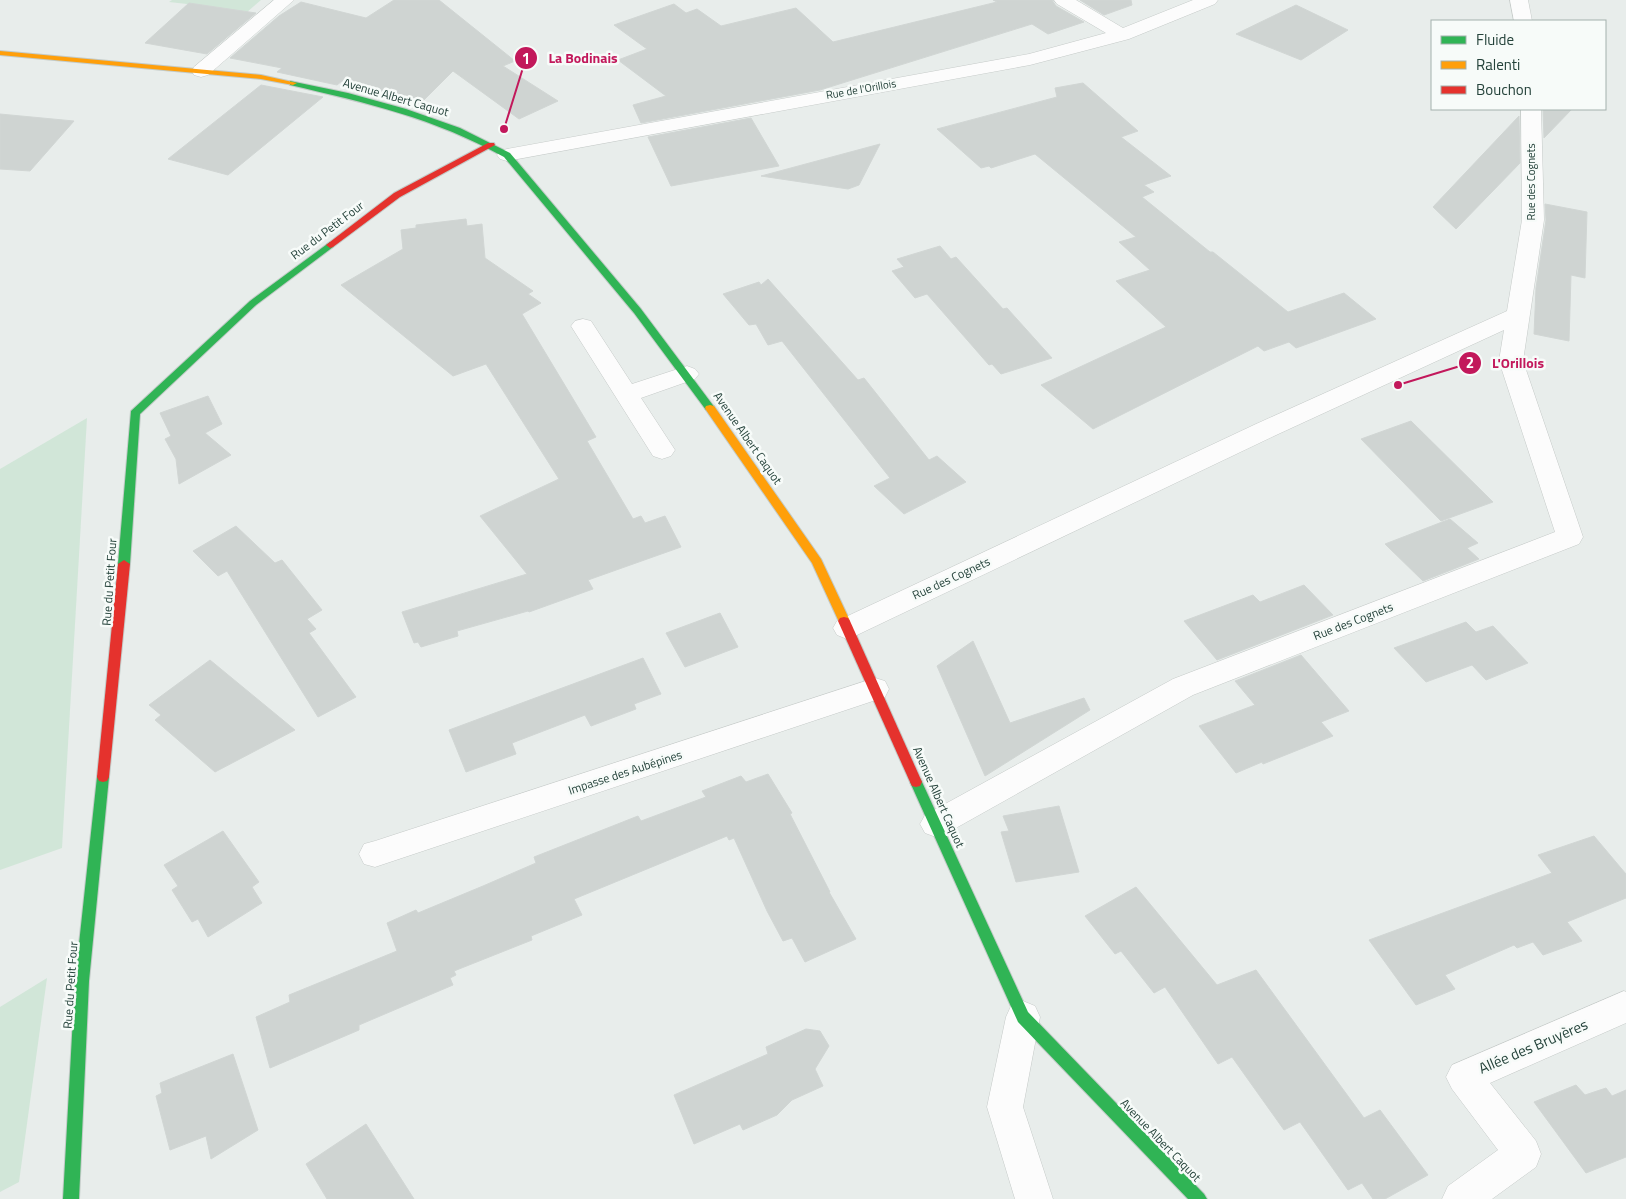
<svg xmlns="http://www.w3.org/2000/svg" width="1626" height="1199" font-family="'Titillium Web',sans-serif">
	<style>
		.green { fill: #d1e6d8 }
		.building { fill: #cfd4d2; stroke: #d1d6d4 }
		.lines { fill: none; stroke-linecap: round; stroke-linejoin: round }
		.street-casing { stroke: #c5cac8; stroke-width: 1 }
		.fast-casing { stroke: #c3cbc8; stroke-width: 2 }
		.slow-casing { stroke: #c3cbc8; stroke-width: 2 }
		.jam-casing { stroke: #c3cbc8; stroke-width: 2 }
		.street { fill: #fcfcfc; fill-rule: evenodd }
		.fast { fill: #30b455; fill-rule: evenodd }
		.slow { fill: #ff9f0a; fill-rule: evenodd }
		.jam { fill: #e5322d; fill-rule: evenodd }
		.labels { text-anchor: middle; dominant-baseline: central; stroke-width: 5; stroke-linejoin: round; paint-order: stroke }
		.far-street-label { font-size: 11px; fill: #24423a; stroke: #f7fbf9 }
		.street-label { font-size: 12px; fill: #24423a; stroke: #f7fbf9 }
		.near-street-label { font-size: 15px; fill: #24423a; stroke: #f7fbf9 }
		.leader { fill: none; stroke: #c2185b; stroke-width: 2 }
		.callout-dot { fill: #c2185b; stroke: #f7fbf9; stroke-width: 2 }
		.mark-label { font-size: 15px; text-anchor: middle; font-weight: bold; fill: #fff }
		.callout-label { font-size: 14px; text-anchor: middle; font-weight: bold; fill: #c2185b; stroke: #f7fbf9; stroke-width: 5; stroke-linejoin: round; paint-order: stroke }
	</style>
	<rect width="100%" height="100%" fill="#e8edeb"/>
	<g class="green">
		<polygon points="172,0 261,0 246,13 205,6 169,2"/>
		<polygon points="87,418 62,848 0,870 0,469"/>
		<polygon points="47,978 19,1182 0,1192 0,1007"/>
	</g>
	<g class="building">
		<polygon points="394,0 439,0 515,61 503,66 558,101 519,119 453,71 422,102 342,81 337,85 277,72 282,68 230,58 279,16 301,2 366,18"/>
		<polygon points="993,0 1052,0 1056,6 1084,22 1048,34 1032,24 820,90 641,123 633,105 666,96 618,60 647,49 614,25 674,4 686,13 697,9 721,26 796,8 833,42 997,2"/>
		<polygon points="1080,0 1131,0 1132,5 1104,15"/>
		<polygon points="189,3 256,13 207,54 145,43"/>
		<polygon points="1296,5 1348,30 1301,60 1236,34"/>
		<polygon points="1083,83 1138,131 1121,137 1171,176 1144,185 1154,192 1142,197 1210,252 1213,252 1288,312 1344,293 1376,319 1296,348 1289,342 1264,351 1258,346 1093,429 1041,385 1166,327 1116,281 1150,270 1119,242 1136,237 1035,154 991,168 989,166 981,168 937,129 1057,97 1055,88"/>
		<polygon points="261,85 323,97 228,175 168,159"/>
		<polygon points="1543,109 1572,109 1544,138"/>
		<polygon points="0,114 74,121 30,171 0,169"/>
		<polygon points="1519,116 1520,163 1456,229 1433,207"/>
		<polygon points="751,118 779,166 671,186 648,137"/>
		<polygon points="880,144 859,185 848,189 761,176"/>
		<polygon points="1545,204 1587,212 1585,278 1571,275 1569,341 1534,334 1536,288 1546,220"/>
		<polygon points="466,219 467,226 482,224 485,258 533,291 528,294 541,303 522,314 596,437 587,441 633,519 641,516 645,523 665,516 681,547 588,580 593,589 529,612 528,611 457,631 458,636 421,647 418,642 414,643 402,612 527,574 480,516 559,479 486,364 453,376 341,285 403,249 401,230 416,228 416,225"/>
		<polygon points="940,246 951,259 956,257 1003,309 1007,308 1052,358 1001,374 992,364 989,365 927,294 915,298 892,271 904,267 897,259"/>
		<polygon points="768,279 858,380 864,378 929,460 937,456 966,482 904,514 874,486 890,478 782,341 768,345 756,324 749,325 723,294 759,282 761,285"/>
		<polygon points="208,396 222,424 205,433 231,455 179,484 176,459 165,439 171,436 160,413"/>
		<polygon points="1411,421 1493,502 1441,521 1361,439"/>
		<polygon points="1450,519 1478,543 1467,548 1479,559 1423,581 1385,544"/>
		<polygon points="236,526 275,563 282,560 322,610 307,619 316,629 309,633 356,697 318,717 227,571 218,576 193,551"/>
		<polygon points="1304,585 1333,615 1217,660 1184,621 1253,595 1260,602"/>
		<polygon points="720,613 738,647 685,667 666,633"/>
		<polygon points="1466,622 1476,632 1493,626 1528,663 1486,680 1472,665 1426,682 1394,648"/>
		<polygon points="973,641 1010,723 1084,698 1090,710 985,776 937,666"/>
		<polygon points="1301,655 1349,711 1321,722 1333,736 1263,764 1262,762 1236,773 1199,726 1255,705 1235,681"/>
		<polygon points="643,658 661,694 634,704 636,709 591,726 585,715 512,743 516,754 466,772 449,730"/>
		<polygon points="210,660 295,730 215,772 155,720 161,715 149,705"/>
		<polygon points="768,774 792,813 790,814 830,892 829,892 856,939 805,962 792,938 783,941 767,911 734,838 729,840 727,836 574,899 582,915 531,936 532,940 454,971 456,975 450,978 453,985 359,1025 359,1030 270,1068 256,1017 290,1002 289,995 397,951 387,923 416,910 418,913 483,886 536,863 534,857 638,816 641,821 706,797 702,791 741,776 746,782"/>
		<polygon points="1059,806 1079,872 1016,882 1001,832 1009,831 1003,816"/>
		<polygon points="223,831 259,882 252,887 262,903 208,937 198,919 192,922 172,890 178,886 164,865"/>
		<polygon points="1594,836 1626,874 1626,898 1567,922 1582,941 1543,955 1533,942 1517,948 1514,945 1445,975 1455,989 1416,1005 1369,940 1552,873 1538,855"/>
		<polygon points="1136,887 1217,985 1256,970 1364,1118 1380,1110 1428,1175 1385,1199 1373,1199 1362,1183 1348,1190 1300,1122 1284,1130 1232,1057 1218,1064 1165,987 1154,993 1121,951 1115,954 1085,916"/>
		<polygon points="806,1029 820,1031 829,1046 815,1069 823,1086 792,1100 777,1115 743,1130 740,1124 694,1144 674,1095 768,1054 766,1047"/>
		<polygon points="233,1054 258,1130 211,1159 206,1136 170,1150 156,1096 162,1093 160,1083"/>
		<polygon points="1576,1085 1585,1095 1606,1088 1612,1096 1626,1090 1626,1157 1586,1173 1534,1102"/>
		<polygon points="366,1124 414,1199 327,1199 306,1164"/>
	</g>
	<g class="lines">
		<defs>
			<g id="street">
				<polygon points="274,0 294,0 208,75 201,77 194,75 192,71 194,67"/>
				<polygon points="1054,0 1076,0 1123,28 1193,0 1218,0 1215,4 1129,39 1030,65 507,161 500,159 497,155 500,151 507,149 1029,54 1106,33 1057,4"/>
				<polygon points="1510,0 1528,0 1532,21 1514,21"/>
				<polygon points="1521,109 1541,109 1544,220 1523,361 1583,537 1579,544 1193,695 947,833 936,837 925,833 920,824 925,815 1173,679 1555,532 1499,361 1504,330 1274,436 857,635 847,639 837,635 833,628 837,621 1256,424 1507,311 1522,220"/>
				<polygon points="583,319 591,321 632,384 687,366 695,369 699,374 695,379 641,398 675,450 671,456 662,459 653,456 571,326 575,321"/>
				<polygon points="875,678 885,681 889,689 885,697 375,867 364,864 359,854 364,844 375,841"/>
				<polygon points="1624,991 1626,992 1626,1023 1490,1083 1536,1141 1541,1154 1536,1167 1492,1199 1442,1199 1448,1186 1498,1150 1452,1089 1446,1077 1452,1065"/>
				<polygon points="1023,1001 1035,1006 1040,1017 1023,1107 1053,1199 1015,1199 987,1107 1006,1017 1011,1006"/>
			</g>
			<g id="fast">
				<path d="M290 81 348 93 406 109 460 128 510 153 641 309 715 408 714 410H706L634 313 504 157C434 118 367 103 290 85Z"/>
				<polygon points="330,242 334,245 333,247 256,305 140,414 130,564 124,568 120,567 118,564 131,411 250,301"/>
				<polygon points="103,772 107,773 109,777 89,981 79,1199 63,1199 75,981 97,777 99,773"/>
				<polygon points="916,777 920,778 922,782 1028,1012 1204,1194 1207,1199 1188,1199 1018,1022 910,782 912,778"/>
			</g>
			<g id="slow">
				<polygon points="0,51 261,75 297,83 293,85 261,79 0,55"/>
				<polygon points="710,405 714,406 821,559 850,621 848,624 840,624 812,563 706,410 705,408 706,406"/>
			</g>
			<g id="jam">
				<polygon points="488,143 494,143 495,145 400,197 333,247 330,248 326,245 394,193"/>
				<polygon points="124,560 130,564 109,777 107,781 103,782 99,781 97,777 118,564"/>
				<polygon points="844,617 848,618 850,621 922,782 920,786 916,787 912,786 910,782 838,621 840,618"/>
			</g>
		</defs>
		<use href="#street" class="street-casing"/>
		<use href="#fast" class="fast-casing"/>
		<use href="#slow" class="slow-casing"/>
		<use href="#jam" class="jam-casing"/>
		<use href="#street" class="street"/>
		<use href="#fast" class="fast"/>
		<use href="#slow" class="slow"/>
		<use href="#jam" class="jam"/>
	</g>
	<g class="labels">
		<g class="far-street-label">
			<text transform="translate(861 89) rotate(-10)">Rue de l'Orillois</text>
			<text transform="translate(1531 182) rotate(-90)">Rue des Cognets</text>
		</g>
		<g class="street-label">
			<text transform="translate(396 97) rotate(16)">Avenue Albert Caquot</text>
			<text transform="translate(327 230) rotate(-37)">Rue du Petit Four</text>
			<text transform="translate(748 438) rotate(55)">Avenue Albert Caquot</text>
			<text transform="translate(951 578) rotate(-25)">Rue des Cognets</text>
			<text transform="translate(109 582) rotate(-86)">Rue du Petit Four</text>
			<text transform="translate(1353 621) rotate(-21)">Rue des Cognets</text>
			<text transform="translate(625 772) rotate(-18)">Impasse des Aubépines</text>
			<text transform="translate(939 797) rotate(66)">Avenue Albert Caquot</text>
			<text transform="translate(70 985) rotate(-86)">Rue du Petit Four</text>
			<text transform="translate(1161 1140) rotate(46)">Avenue Albert Caquot</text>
		</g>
		<g class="near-street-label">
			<text transform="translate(1533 1046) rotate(-23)">Allée des Bruyères</text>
		</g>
	</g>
	<path class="leader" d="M504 129L526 58M1398 385L1470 363"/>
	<g class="callout-dot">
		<circle cx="504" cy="129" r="5"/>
		<circle cx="1398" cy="385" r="5"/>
		<circle cx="526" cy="58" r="12"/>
		<circle cx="1470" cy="363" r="12"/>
	</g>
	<g class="mark-label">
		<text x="526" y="64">1</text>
		<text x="1470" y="368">2</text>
	</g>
	<g class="callout-label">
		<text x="583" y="63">La Bodinais</text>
		<text x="1518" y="368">L'Orillois</text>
	</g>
	<rect x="1431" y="20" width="175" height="90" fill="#f7fbf9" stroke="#a3b1ad"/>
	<rect x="1441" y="36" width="25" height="8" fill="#30b455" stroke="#a3b1ad"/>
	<text x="1476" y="45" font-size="15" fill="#24423a">Fluide</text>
	<rect x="1441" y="61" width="25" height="8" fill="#ff9f0a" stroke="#a3b1ad"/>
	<text x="1476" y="70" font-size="15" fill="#24423a">Ralenti</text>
	<rect x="1441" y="86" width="25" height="8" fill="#e5322d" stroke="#a3b1ad"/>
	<text x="1476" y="95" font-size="15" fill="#24423a">Bouchon</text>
</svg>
